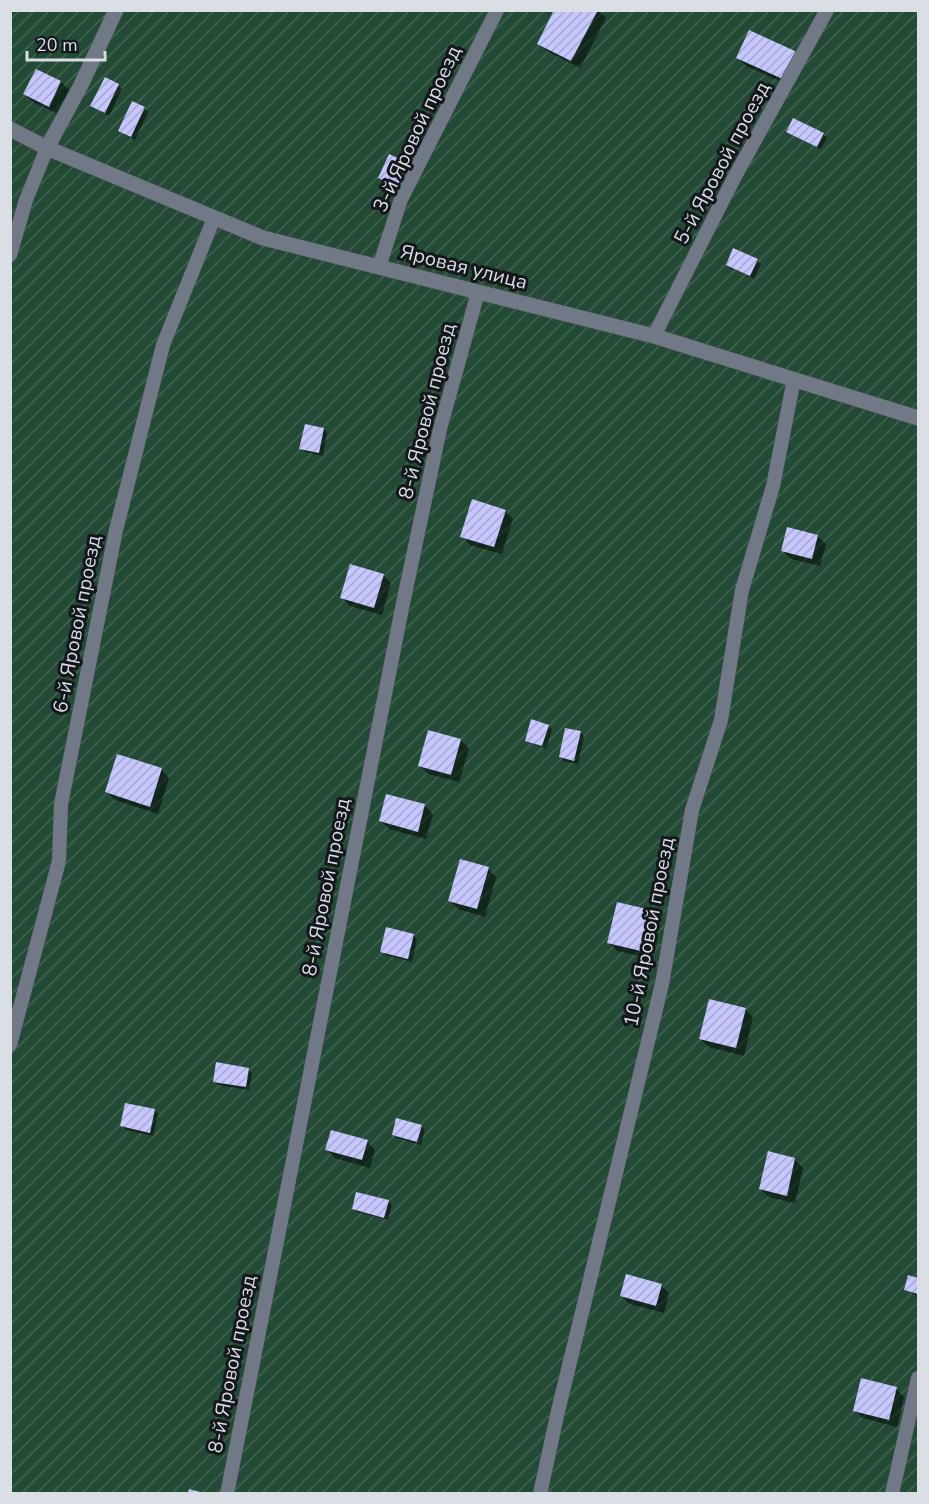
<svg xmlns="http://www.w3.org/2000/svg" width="929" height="1504" font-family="'Nunito Sans',sans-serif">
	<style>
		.garden { fill: url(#garden-furrows) }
		.shadow { fill: #0007 }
		.building { fill: url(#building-hatch) }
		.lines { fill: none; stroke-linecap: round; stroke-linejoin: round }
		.lane-casing { stroke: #454b54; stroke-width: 15 }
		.street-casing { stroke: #454b54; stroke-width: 16 }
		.lane { stroke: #707985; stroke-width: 14 }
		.street { stroke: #707985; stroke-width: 15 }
		.labels { text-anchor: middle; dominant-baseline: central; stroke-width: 6; stroke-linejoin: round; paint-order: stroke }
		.street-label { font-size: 20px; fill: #dadfe6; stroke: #14171c }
	</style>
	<defs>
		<pattern id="garden-furrows" width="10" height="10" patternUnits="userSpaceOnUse" patternTransform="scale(1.5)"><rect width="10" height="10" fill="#234a34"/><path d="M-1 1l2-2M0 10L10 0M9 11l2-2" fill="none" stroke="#426451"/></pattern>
		<pattern id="building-hatch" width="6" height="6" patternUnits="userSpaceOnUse" patternTransform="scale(1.5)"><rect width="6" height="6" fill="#c7c7ff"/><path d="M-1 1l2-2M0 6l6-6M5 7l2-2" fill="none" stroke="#a6a6d0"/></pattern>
	</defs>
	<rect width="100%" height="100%" fill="#282f3a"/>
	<rect class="garden" x="11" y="11" width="907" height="1482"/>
	<g class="shadow">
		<polygon points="555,10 598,10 606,18 580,68 547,51 539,43"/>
		<polygon points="738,58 805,61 793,87 746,66"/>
		<polygon points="36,71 61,82 69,90 58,114 33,102 25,94"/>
		<polygon points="118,85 122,89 109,116 92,106"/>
		<polygon points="144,108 148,112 135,140 124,134 120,131"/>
		<polygon points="788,131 823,134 827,138 821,149"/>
		<polygon points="407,164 411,168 401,190 379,178"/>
		<polygon points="757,261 761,264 754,279 727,264"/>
		<polygon points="324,429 327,433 323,456 305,452 301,448"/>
		<polygon points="505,511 513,519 502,554 470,545 462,536"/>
		<polygon points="817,536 826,544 820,566 791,559 783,551"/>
		<polygon points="383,575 391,583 382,615 350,606 342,598"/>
		<polygon points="548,726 552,730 546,749 526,740"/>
		<polygon points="580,732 584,736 578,764 564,761 560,757"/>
		<polygon points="460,740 469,748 459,782 428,774 420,765"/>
		<polygon points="161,769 169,778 158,814 115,800 107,792"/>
		<polygon points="387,796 425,806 433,814 426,839 389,829 381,821"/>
		<polygon points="488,869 496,877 485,917 458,909 450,901"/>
		<polygon points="650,912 658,920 649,958 617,951 609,942"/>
		<polygon points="414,935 417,939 412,962 386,955 382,951"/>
		<polygon points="745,1009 753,1017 744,1056 709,1047 700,1039"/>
		<polygon points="248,1069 252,1073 249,1090 218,1085 214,1081"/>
		<polygon points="154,1111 158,1114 153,1136 126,1130 122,1126"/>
		<polygon points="421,1126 425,1130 421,1145 397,1138 393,1134"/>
		<polygon points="367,1141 375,1150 370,1168 335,1158 327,1150"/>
		<polygon points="795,1160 803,1168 795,1203 769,1197 760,1189"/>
		<polygon points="388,1201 392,1205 388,1220 357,1212 354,1209"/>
		<polygon points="909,1277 918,1280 918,1296 906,1290"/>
		<polygon points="661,1285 669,1293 664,1313 630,1304 621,1296"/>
		<polygon points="896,1389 904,1397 897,1427 863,1418 854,1410"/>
	</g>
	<g class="building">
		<polygon points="554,10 598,10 571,61 537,44"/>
		<polygon points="749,30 797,52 785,80 736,58"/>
		<polygon points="36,69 61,81 49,107 23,94"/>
		<polygon points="105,77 119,84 105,113 90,106"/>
		<polygon points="132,101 145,107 131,137 118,131"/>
		<polygon points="793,118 824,133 817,147 786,132"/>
		<polygon points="389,154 408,163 397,187 378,178"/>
		<polygon points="733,248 758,259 750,276 726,265"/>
		<polygon points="305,424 324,428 319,453 299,449"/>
		<polygon points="472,499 506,510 494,547 460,537"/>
		<polygon points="787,527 818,535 812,559 781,551"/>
		<polygon points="350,564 384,574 374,608 340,598"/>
		<polygon points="531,719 549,725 542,746 525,741"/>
		<polygon points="565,728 581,731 574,761 559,757"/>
		<polygon points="428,730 461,739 451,775 418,766"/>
		<polygon points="117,754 162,768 150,807 105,792"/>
		<polygon points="386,794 425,804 418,832 379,821"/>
		<polygon points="460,859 489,867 477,909 448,901"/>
		<polygon points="617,902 651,910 641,951 607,943"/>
		<polygon points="386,927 414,934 408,959 380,952"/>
		<polygon points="709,999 746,1008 736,1048 699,1039"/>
		<polygon points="216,1062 249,1068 246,1087 213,1082"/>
		<polygon points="125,1103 155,1109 150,1133 120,1126"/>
		<polygon points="396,1118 422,1125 417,1142 392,1135"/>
		<polygon points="331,1130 368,1140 362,1160 325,1150"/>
		<polygon points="768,1151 795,1158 787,1196 759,1189"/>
		<polygon points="356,1192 389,1200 384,1218 352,1209"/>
		<polygon points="626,1274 662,1284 656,1306 620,1296"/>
		<polygon points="908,1275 918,1278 918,1294 904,1290"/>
		<polygon points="861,1378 897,1387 889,1420 853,1411"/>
		<polygon points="189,1489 204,1493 204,1494 188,1494"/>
	</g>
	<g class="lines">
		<defs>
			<g id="lane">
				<polyline points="10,255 26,200 47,148"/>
				<polyline points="379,267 401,199 497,10"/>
				<polyline points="654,336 734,178 827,10"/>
				<polyline points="10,1045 59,861 61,804 116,530 163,345 214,218"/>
				<polyline points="227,1494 402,608 440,429 478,292"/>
				<polyline points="540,1494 558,1411 662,984 692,810 721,720 742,590 773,486 794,379"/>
				<polyline points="892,1494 918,1378"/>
			</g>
			<g id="street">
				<polyline points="10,129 47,148 263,238 654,336 918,418"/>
				<polyline points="47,148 81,85 116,10"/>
			</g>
		</defs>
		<use href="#lane" class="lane-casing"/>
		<use href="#street" class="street-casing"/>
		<use href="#lane" class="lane"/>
		<use href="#street" class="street"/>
	</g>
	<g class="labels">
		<g class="street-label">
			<text transform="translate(417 129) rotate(-65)">3-й Яровой проезд</text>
			<text transform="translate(722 163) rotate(-62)">5-й Яровой проезд</text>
			<text transform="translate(464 267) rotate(14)">Яровая улица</text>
			<text transform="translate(427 411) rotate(-76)">8-й Яровой проезд</text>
			<text transform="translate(77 624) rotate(-79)">6-й Яровой проезд</text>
			<text transform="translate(326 887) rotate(-79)">8-й Яровой проезд</text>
			<text transform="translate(649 932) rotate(-79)">10-й Яровой проезд</text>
			<text transform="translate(232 1364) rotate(-79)">8-й Яровой проезд</text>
		</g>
	</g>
	<rect width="929" height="1504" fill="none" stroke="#dadfe6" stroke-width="24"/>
	<path d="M27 51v9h78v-9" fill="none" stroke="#dadfe6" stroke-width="3"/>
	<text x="36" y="51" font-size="18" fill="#dadfe6" stroke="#14171c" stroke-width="4.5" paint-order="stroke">20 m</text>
</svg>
